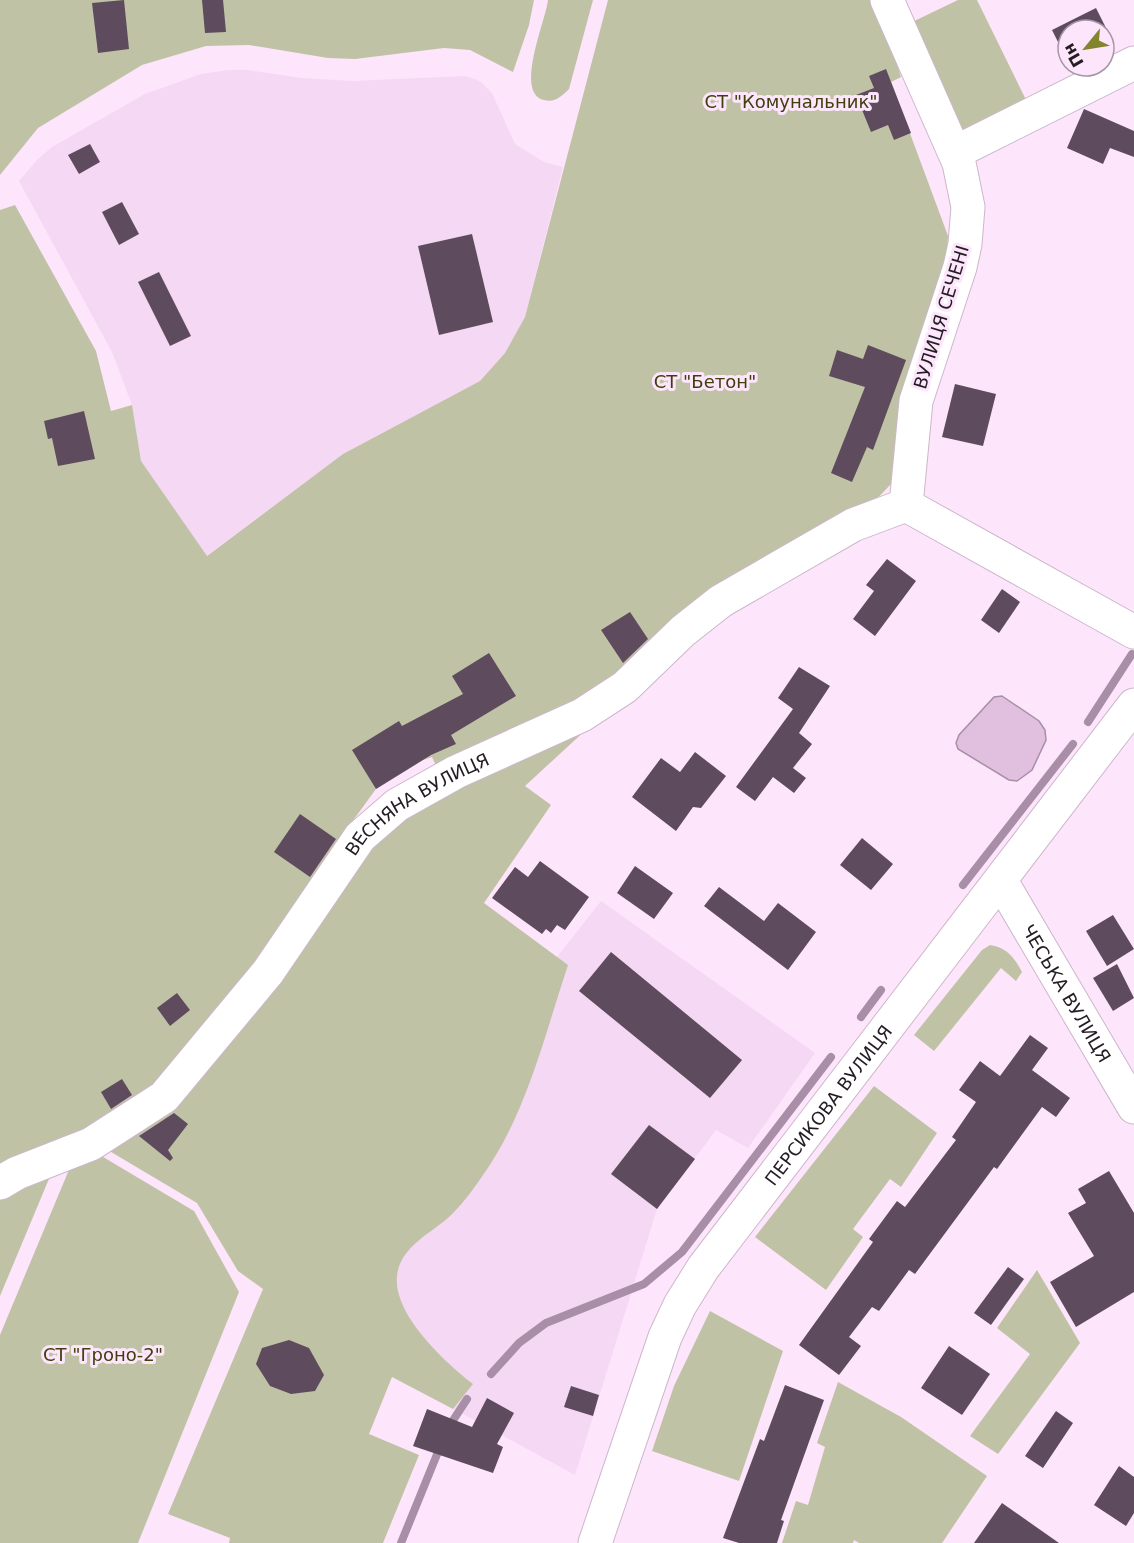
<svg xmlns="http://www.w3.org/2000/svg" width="1134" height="1543" font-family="'DejaVu Sans',sans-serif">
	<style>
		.built { fill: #f5d8f3 }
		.green { fill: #c0c2a5 }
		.water { fill: #e1c0df; stroke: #a88fa7; stroke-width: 1.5 }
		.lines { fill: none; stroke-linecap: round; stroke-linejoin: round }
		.stream { stroke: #a88fa7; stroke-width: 8 }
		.building { fill: #5e4b5d }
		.minor-casing { stroke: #cdb7cb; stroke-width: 35 }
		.major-casing { stroke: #cdb7cb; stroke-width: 35 }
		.minor { stroke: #fff; stroke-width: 33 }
		.major { stroke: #fff; stroke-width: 33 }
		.labels { text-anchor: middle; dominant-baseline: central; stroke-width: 6; stroke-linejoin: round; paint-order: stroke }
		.park-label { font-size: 18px; fill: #3e3f0d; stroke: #fde6fb }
		.street-label { font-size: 18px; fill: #241c23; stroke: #fde6fb }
	</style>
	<rect width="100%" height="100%" fill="#fde6fb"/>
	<g class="built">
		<polygon points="228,70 248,70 301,78 353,81 465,76 480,81 492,93 515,144 544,162 563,167 525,317 505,353 480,381 343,454 206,556 141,461 132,405 112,352 19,181 38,159 52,147 145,94 201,74"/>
		<polygon points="601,901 815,1053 748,1148 716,1130 657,1209 575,1475 393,1376 299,1312 557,957"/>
	</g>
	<g class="green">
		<polygon points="0,0 534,0 529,25 513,72 470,50 444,48 355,59 328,58 249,45 206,46 142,65 38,128 0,175"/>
		<path d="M548 0H593L569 89C562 96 555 103 544 100 514 93 546 20 548 0Z"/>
		<polygon points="608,0 873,0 887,31 901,77 891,82 948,236 947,254 904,402 891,484 872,504 624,664 629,672 609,687 438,770 432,757 423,760 376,789 338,841 321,884 151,1096 0,1174 0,210 15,205 96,351 111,411 132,405 141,461 207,556 343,454 480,381 505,353 525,317"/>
		<polygon points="958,0 977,0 1029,106 961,142 908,24"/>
		<path d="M614 704 525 786 551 805 484 903 568 965C544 1037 526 1116 481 1178 472 1191 461 1206 449 1217 430 1234 400 1247 397 1276 393 1315 446 1363 473 1384L453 1409 392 1377 369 1434 419 1455 383 1543H229L230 1538 168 1514 263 1289 238 1271 197 1203 101 1146 364 841Z"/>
		<path d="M990 945C1006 947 1015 958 1022 972L1016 981 1001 968 934 1051 914 1035 982 950Z"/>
		<polygon points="874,1086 937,1133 901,1187 890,1179 853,1229 863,1237 826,1290 755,1237"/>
		<polygon points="93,1151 194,1211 239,1292 138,1543 0,1543 0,1335 71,1165"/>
		<polygon points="51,1174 0,1296 0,1193"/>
		<polygon points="1037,1270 1080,1343 998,1454 970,1436 1030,1354 997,1328"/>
		<polygon points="710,1311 783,1351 739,1481 652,1451 674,1386"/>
		<polygon points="838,1382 901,1417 987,1476 942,1543 859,1543 854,1540 853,1543 782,1543 796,1501 808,1505 825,1447 817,1443"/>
	</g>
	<polygon class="water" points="1002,696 1039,721 1045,730 1046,740 1032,770 1017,781 1009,780 958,749 956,743 959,735 994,697"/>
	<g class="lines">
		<g class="stream">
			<polyline points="1088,722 1132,654"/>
			<polyline points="963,885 1073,744"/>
			<polyline points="861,1017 881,990"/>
			<polyline points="491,1374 519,1343 546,1323 644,1284 682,1252 831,1057"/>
			<polyline points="448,1428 467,1399"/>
			<polyline points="401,1543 440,1447"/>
		</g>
	</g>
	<g class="building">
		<polygon points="124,0 129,49 98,53 92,3"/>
		<polygon points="202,0 223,0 226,32 205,33"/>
		<polygon points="1096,8 1113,42 1104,46 1104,30 1068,30 1068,62 1052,30"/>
		<polygon points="886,69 911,133 894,140 888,125 871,132 856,95 874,88 869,76"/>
		<polygon points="1084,109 1134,131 1134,157 1110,148 1103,164 1067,148"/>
		<polygon points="90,144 100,162 79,174 68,155"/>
		<polygon points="122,202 139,234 119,245 102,212"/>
		<polygon points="472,234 493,322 439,335 418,246"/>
		<polygon points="159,272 191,336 170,346 138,282"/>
		<polygon points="868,345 906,360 873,450 867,447 852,482 831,473 865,387 829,376 837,350 863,359"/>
		<polygon points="955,384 996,394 983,446 942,437"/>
		<polygon points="84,411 95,459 58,466 52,438 48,439 44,421"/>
		<polygon points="887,559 916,581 875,636 853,619 874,591 866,585"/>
		<polygon points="1002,589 1020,602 999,633 981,620"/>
		<polygon points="630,612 648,639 623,663 601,630"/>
		<polygon points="489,653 516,696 451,735 456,744 431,755 376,789 352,750 399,721 402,726 463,694 452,676"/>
		<polygon points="799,667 830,686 799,733 812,744 793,768 806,778 794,793 773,777 755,801 736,787 793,709 778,698"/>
		<polygon points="695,752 726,776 701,808 693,807 676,831 632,797 661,758 680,772"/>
		<polygon points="300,814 336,839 310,877 274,852"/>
		<polygon points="862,838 893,864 871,890 840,865"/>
		<polygon points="540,861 589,897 565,930 557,925 551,933 546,929 542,934 492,898 515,867 528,877"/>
		<polygon points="635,866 673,893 654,919 617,893"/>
		<polygon points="719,887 764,921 778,903 816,932 788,970 704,906"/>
		<polygon points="1113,915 1134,949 1107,966 1086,931"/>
		<polygon points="611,952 742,1060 710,1098 579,991"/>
		<polygon points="1117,964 1134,998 1113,1011 1093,978"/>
		<polygon points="177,993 190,1010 170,1026 157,1008"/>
		<polygon points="1030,1035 1048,1048 1032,1070 1070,1098 1056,1117 1042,1107 997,1169 994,1167 915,1274 909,1270 879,1311 872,1307 849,1337 861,1346 839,1375 799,1345 873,1242 869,1239 897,1201 905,1207 956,1140 952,1137 976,1102 959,1090 980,1061 1000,1076"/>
		<polygon points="122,1079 132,1095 111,1109 101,1092"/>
		<polygon points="174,1113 188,1124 168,1150 173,1158 170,1161 139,1136"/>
		<polygon points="649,1125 695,1159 657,1209 611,1174"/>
		<polygon points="1109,1171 1134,1213 1134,1292 1076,1327 1050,1282 1094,1256 1068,1213 1086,1203 1078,1189"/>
		<polygon points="1008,1267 1024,1279 991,1325 974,1313"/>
		<polygon points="289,1340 309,1348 324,1375 315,1391 291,1394 270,1386 256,1364 262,1348"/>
		<polygon points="949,1346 990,1374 962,1415 921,1388"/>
		<polygon points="785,1385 824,1400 781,1520 784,1521 777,1543 739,1543 723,1538 760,1439 764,1441"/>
		<polygon points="571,1386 599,1395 593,1416 564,1407"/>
		<polygon points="487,1398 514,1413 497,1444 503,1447 493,1473 413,1446 427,1409 472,1427"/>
		<polygon points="1056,1411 1073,1423 1043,1468 1025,1456"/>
		<polygon points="1119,1466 1134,1477 1134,1513 1126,1526 1094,1505"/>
		<polygon points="1002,1503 1059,1543 974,1543"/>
	</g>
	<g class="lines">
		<defs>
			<g id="minor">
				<polyline points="887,0 959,163 968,207 965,244 960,267 916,401 906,505"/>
				<polyline points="956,152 1134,63"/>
				<polyline points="906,505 1134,632"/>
				<path id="s1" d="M1001 881 1134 1107"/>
				<path id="s2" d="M0 1183 17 1173 91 1144 164 1097 268 972 360 837 397 805 456 772 582 715 625 687 683 631 721 601 853 525 906 505"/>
			</g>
			<g id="major">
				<path id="s3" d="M595 1543 665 1337 680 1305 703 1268 1134 705"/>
			</g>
		</defs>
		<use href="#minor" class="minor-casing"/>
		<use href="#major" class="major-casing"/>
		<use href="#minor" class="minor"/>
		<use href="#major" class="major"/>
	</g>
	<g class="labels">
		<g class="park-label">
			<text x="791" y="101">СТ "Комунальник"</text>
			<text x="705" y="381">СТ "Бетон"</text>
			<text x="103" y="1354">СТ "Гроно-2"</text>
		</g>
		<g class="street-label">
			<text transform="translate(941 317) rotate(-73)">ВУЛИЦЯ СЕЧЕНІ</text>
			<text stroke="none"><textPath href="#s2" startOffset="578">ВЕСНЯНА ВУЛИЦЯ</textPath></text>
			<text stroke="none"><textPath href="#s1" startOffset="130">ЧЕСЬКА ВУЛИЦЯ</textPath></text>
			<text stroke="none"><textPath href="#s3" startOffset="502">ПЕРСИКОВА ВУЛИЦЯ</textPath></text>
		</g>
	</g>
	<g transform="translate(1086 48) rotate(240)"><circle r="28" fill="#fde6fb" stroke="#a695a5" stroke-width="1.5"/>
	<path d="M0-4.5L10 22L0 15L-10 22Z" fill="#82842e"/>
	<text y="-9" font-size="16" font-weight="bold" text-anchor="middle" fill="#241c23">Пн</text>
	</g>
</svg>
